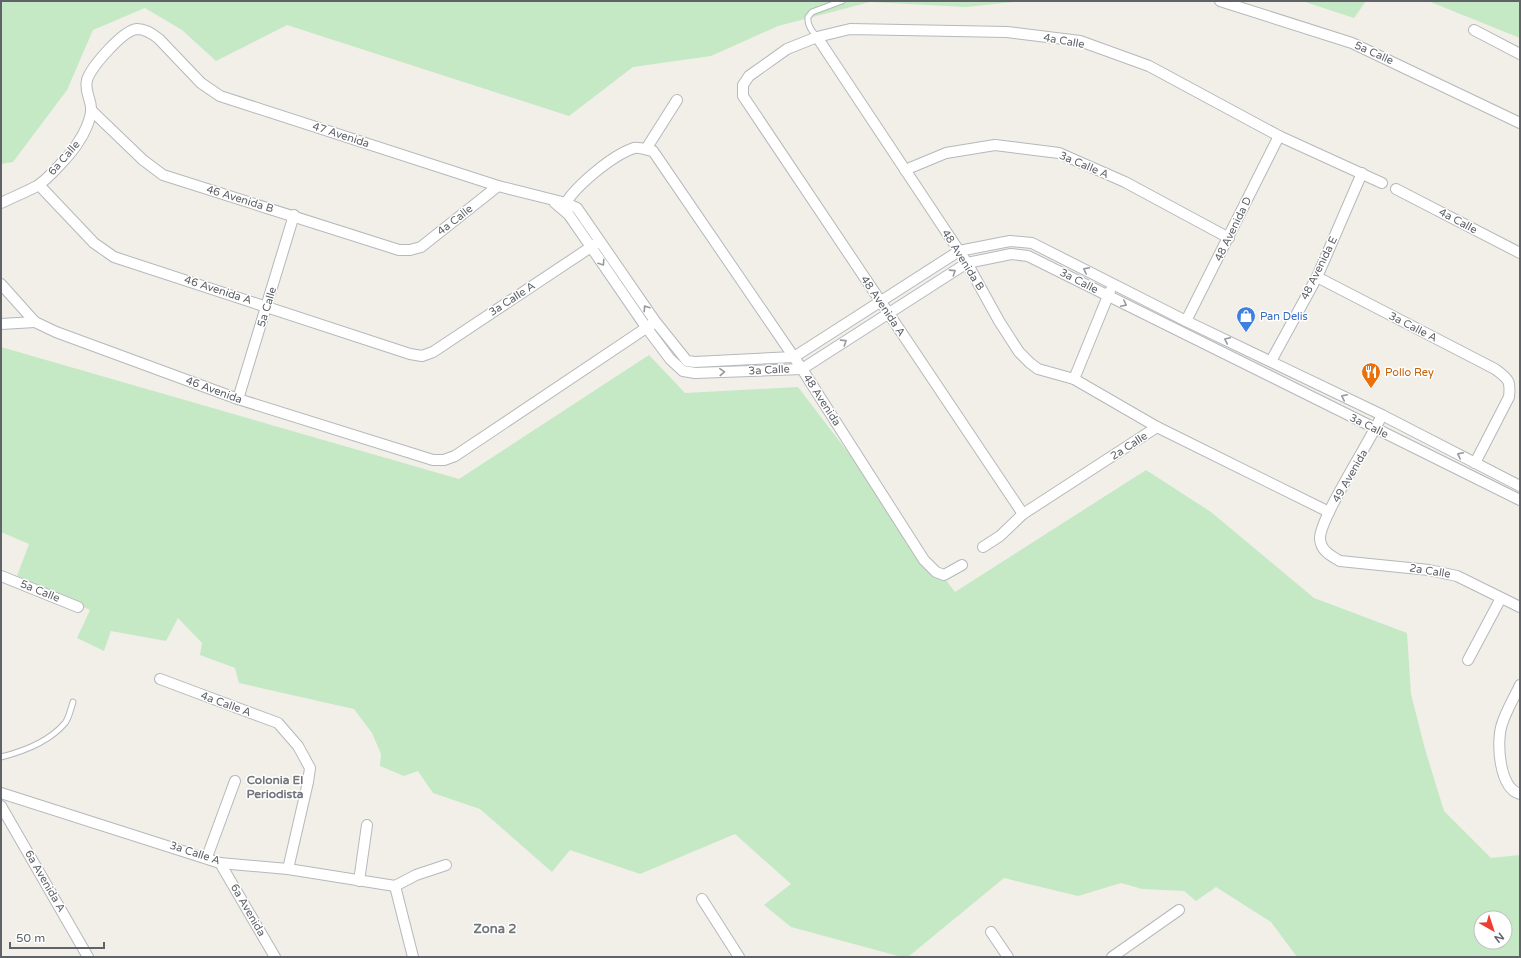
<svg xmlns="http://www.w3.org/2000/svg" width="1521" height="958" font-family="'Varela Round',sans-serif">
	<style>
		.green { fill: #c5e9c4; fill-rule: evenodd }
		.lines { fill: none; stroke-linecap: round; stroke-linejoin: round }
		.service-casing { stroke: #b5b8bc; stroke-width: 7 }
		.minor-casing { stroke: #b5b8bc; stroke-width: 12 }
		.service { stroke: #fff; stroke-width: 5 }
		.minor { stroke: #fff; stroke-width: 10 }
		.oneway { stroke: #979a9d }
		.labels { text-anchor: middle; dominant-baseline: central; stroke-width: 3; stroke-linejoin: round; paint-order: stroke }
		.street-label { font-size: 11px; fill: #5f6368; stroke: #fff }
		.shop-label { font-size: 11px; fill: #366cbe; stroke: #fff; text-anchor: start }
		.food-label { font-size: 11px; fill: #c56008; stroke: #fff; text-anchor: start }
		.neighbourhood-label { font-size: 12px; font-weight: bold; fill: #70757a; stroke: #fff }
		.quarter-label { font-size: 13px; font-weight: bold; fill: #70757a; stroke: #fff }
	</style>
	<rect width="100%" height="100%" fill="#f1efe8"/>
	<g class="green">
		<polygon points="1,1 1022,1 966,7 870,2 778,26 711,56 633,67 569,116 287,25 216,61 182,30 145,8 93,30 67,90 13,162 1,164"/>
		<polygon points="1302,1 1366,1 1354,18"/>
		<polygon points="1428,1 1520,1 1520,38"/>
		<path d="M1 347 459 479 649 355 685 393 798 387 955 592 1146 470 1211 512 1314 598 1407 633 1411 694 1425 749 1444 811 1491 858 1520 855V957H1297L1271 922 1216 887 1196 901 1184 891 1142 889 1121 883 1078 896 1004 878 908 957H902L791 927 764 905 791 884 735 834 640 874 570 850 552 872 480 809 433 793 418 771 404 776 380 766 381 754 372 733 354 709 239 683 235 668 200 655 202 643 178 618 166 641 111 631 104 651 77 638 90 610 17 576 29 544 1 532ZM1481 918H1505V942H1481Z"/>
	</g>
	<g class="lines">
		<defs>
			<g id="service">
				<path d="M817 37C812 31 807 25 808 17L812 12 842 1"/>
				<path d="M1 757C25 751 49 742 65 723 69 718 71 708 73 702"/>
			</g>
			<g id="minor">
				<polyline points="1220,1 1352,43 1520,123"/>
				<polyline points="1474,30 1520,54"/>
				<polyline points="817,37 967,263 999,321 1019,352 1030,363 1038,369 1074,379 1157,427 1329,512"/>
				<polyline points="91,110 143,160 163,175 399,250 410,250 421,247 498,186"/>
				<polyline points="646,149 677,100"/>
				<polyline points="905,170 946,153 995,145 1059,153 1125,182 1229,238"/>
				<polyline points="39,185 94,243 114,257 410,354 422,356 433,352 597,243"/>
				<polyline points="1396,189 1520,253"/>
				<path d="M1 203C13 197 26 192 37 186 47 180 73 152 79 141 84 134 91 119 91 110 92 100 84 93 87 80 91 67 123 30 137 29 146 29 153 34 159 39L201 83 220 96 498 186 566 203 577 208 655 321 687 361 695 362 794 357 959 251 1010 241 1032 243 1186 321 1382 415 1520 486"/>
				<polyline points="555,203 569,215 646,327 670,359 683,371 695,373 802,369 967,263 1011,254 1028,256 1520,500"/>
				<path d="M563 208C573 187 613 155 634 148 640 147 647 150 653 151L802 369 924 560 936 572 944 575 962 565"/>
				<path d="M1317 277 1495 369C1508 379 1511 380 1509 397L1475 463"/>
				<polyline points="1,284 35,322 56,332 238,399 433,460 444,460 455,456 652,324"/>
				<polyline points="1186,321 1279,136"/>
				<polyline points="1,324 35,322"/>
				<polyline points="1271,361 1317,277 1362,173"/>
				<polyline points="1074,379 1110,291"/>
				<polyline points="238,399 294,215"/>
				<path d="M1382 415C1371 440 1319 519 1320 539 1321 551 1331 556 1340 561L1429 570 1457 576 1520 607"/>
				<polyline points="1023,514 743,96 743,85 749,76 787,49 817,37 850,29 1007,32 1080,41 1149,66 1279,136 1382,183"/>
				<polyline points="983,547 1000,536 1023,514 1157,427"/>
				<polyline points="1,576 78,607"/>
				<polyline points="1468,660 1501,598"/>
				<polyline points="160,679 278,723 298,746 310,768 308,782 288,869"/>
				<path d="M1520 685C1514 698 1506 711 1502 724 1496 742 1499 788 1520 794"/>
				<polyline points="1,793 220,863 288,869 395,886"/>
				<polyline points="1,806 88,957"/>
				<polyline points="207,857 235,781"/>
				<polyline points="220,863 275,957"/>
				<polyline points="359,881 367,825"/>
				<polyline points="395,886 413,957"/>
				<polyline points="395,886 416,875 446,865"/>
				<polyline points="702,899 739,957"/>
				<polyline points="991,932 1008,957"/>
				<polyline points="1112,957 1179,910"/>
			</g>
		</defs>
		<use href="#service" class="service-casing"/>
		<use href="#minor" class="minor-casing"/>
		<use href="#service" class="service"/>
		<use href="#minor" class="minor"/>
	</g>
	<defs><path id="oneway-chevron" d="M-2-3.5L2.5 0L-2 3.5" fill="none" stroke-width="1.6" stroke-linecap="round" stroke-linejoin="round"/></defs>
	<g class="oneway">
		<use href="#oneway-chevron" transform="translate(602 263) rotate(56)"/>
		<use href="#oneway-chevron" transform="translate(1086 270) rotate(-153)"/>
		<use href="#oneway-chevron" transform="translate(953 272) rotate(-33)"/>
		<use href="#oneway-chevron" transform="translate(1124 304) rotate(27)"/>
		<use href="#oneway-chevron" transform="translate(646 308) rotate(-124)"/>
		<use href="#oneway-chevron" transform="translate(1227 340) rotate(-155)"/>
		<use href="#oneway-chevron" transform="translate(844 342) rotate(-33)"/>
		<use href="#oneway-chevron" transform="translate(722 372) rotate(-3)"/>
		<use href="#oneway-chevron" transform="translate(1344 397) rotate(-154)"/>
		<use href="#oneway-chevron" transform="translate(1460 455) rotate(-153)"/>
	</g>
	<defs>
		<symbol id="shop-pin" viewBox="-11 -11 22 30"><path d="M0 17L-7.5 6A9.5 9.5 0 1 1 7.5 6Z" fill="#3f7fe0" stroke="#fff"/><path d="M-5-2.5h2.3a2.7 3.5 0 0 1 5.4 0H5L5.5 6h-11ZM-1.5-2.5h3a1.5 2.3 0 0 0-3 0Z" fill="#fff"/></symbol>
		<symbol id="restaurant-pin" viewBox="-11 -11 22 30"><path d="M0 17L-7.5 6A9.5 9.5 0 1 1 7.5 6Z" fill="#e8710a" stroke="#fff"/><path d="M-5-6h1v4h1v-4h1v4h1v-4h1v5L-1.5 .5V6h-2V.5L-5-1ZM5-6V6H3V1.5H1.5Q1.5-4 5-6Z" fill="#fff"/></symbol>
	</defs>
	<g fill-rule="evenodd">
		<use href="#shop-pin" x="1235" y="305" width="22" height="30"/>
		<use href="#restaurant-pin" x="1360" y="361" width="22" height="30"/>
	</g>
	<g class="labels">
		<g class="street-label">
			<text transform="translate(1064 41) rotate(10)">4a Calle</text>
			<text transform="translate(1374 53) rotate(24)">5a Calle</text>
			<text transform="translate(341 135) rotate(18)">47 Avenida</text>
			<text transform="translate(64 158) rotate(-49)">6a Calle</text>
			<text transform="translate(1084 165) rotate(23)">3a Calle A</text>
			<text transform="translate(240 199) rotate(17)">46 Avenida B</text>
			<text transform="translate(455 220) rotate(-38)">4a Calle</text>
			<text transform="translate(1458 221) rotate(28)">4a Calle</text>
			<text transform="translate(1233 229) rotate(-64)">48 Avenida D</text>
			<text transform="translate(963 260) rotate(58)">48 Avenida B</text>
			<text transform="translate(1319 268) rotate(-64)">48 Avenida E</text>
			<text transform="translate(1079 281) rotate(27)">3a Calle</text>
			<text transform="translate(218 290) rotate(18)">46 Avenida A</text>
			<text transform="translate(512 299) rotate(-33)">3a Calle A</text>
			<text transform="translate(883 306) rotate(56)">48 Avenida A</text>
			<text transform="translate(267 307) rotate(-73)">5a Calle</text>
			<text transform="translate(1413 327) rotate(27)">3a Calle A</text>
			<text transform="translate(769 370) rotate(-3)">3a Calle</text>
			<text transform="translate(214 390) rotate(20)">46 Avenida</text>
			<text transform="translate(822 400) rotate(57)">48 Avenida</text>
			<text transform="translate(1369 426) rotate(26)">3a Calle</text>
			<text transform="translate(1129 446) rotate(-33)">2a Calle</text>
			<text transform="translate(1350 476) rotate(-60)">49 Avenida</text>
			<text transform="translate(1430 571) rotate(9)">2a Calle</text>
			<text transform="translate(40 591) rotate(22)">5a Calle</text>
			<text transform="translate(226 704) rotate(20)">4a Calle A</text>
			<text transform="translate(195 853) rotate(18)">3a Calle A</text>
			<text transform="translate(45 881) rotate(60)">6a Avenida A</text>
			<text transform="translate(248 910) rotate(60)">6a Avenida</text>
		</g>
		<g class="shop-label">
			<text x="1260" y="316">Pan Delis</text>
		</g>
		<g class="food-label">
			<text x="1385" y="372">Pollo Rey</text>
		</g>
		<g class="neighbourhood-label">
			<text x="275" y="780">Colonia El<tspan x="275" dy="14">Periodista</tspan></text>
		</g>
		<g class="quarter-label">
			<text x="495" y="929">Zona 2</text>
		</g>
	</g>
	<rect width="1521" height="958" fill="none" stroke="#5f6368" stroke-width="4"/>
	<g transform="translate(1493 930) rotate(141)"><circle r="19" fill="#ffffff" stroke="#bfc1c3"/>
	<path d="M0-3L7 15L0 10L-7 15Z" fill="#ee3d31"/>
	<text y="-6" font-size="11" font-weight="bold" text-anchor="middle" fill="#5f6368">N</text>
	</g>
	<path d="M10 942v6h94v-6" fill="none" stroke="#5f6368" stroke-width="2"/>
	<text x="16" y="942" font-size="12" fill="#5f6368" stroke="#ffffff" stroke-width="3" paint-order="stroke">50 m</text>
</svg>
